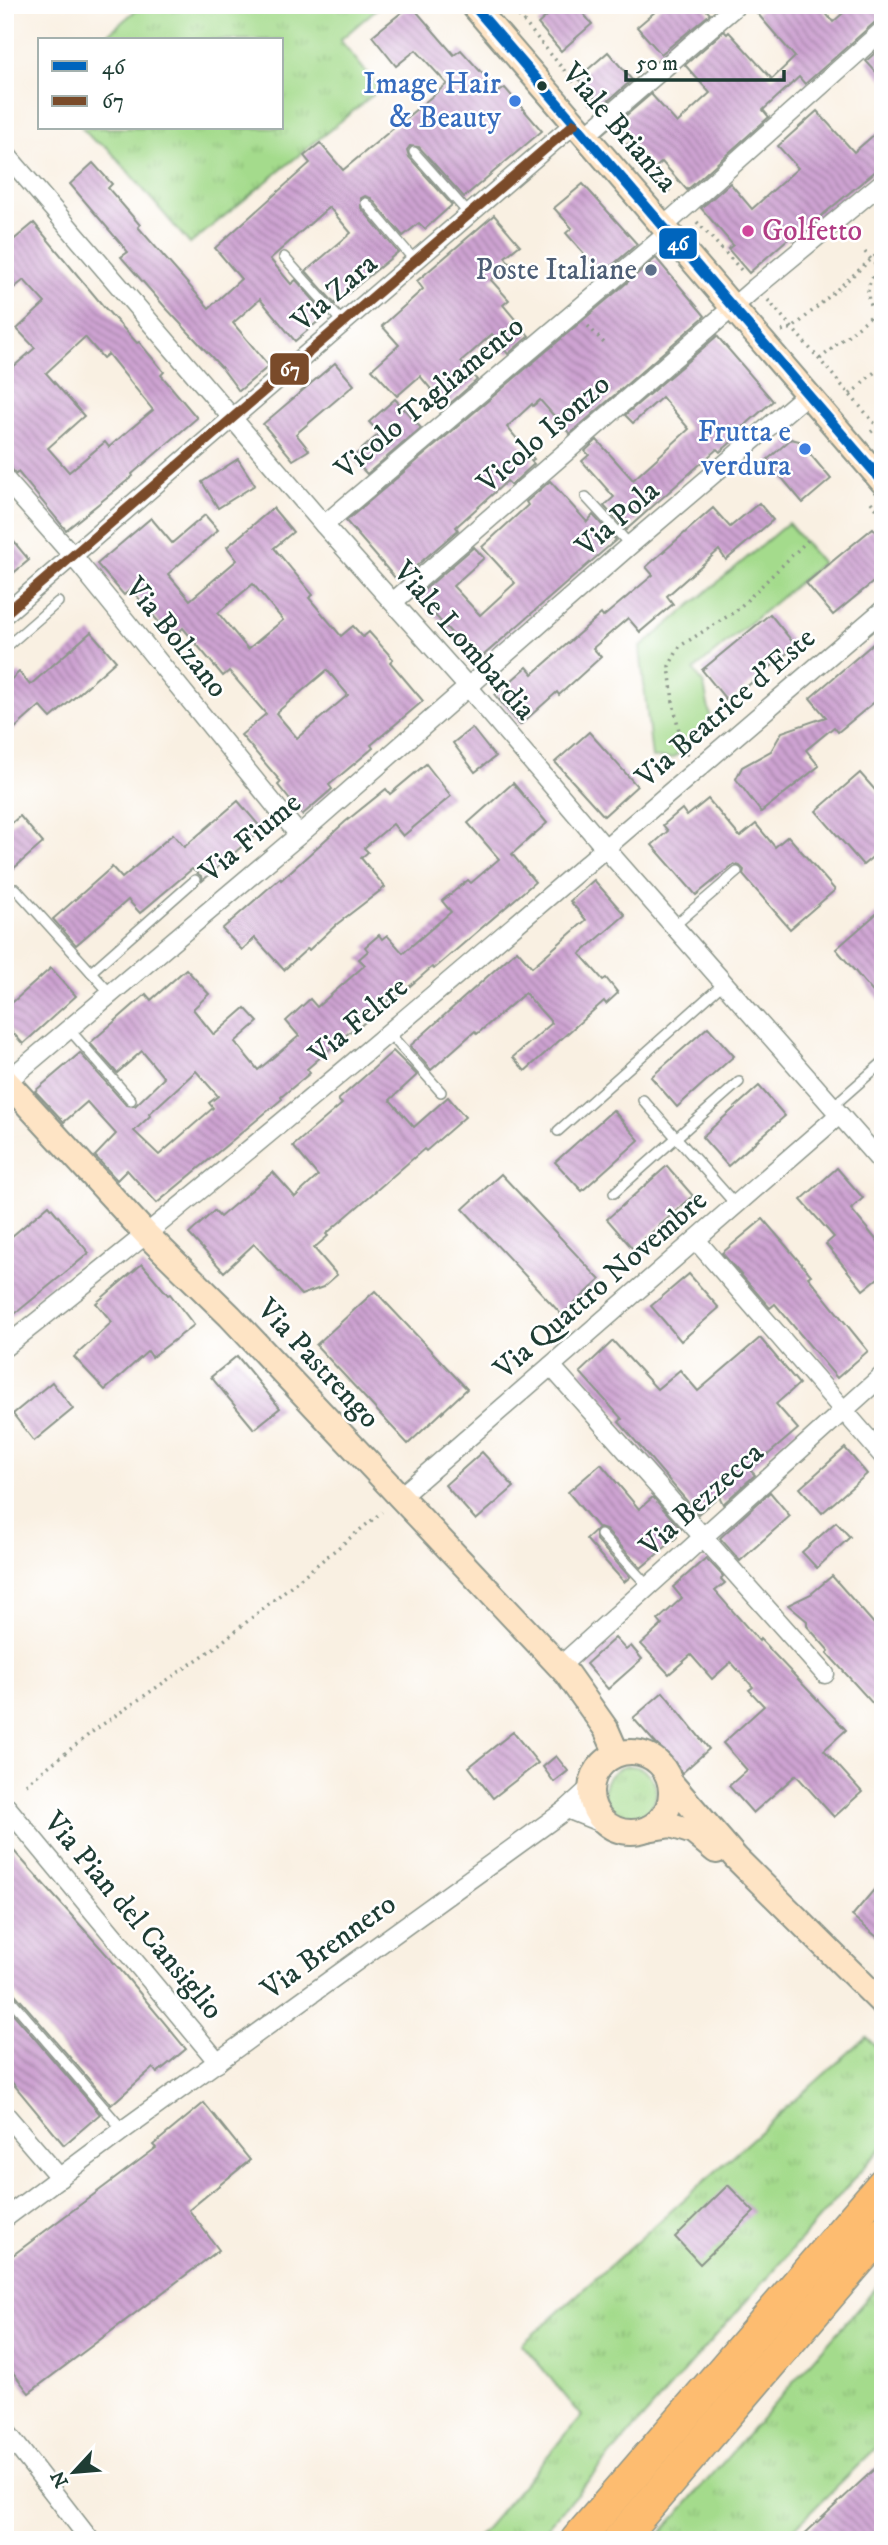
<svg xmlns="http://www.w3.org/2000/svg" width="888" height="2545" font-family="'IM FELL DW Pica',serif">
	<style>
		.grass { fill: url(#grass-tufts); stroke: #628c60; stroke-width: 2 }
		.green { fill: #a4db8c; stroke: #628c60; stroke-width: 2 }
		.building { fill: url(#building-back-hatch); fill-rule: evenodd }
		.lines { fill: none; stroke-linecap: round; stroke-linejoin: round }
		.lane-casing { stroke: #8c968b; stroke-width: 12 }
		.street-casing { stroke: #8c968b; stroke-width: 21 }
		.secondary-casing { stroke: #8c968b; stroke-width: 28 }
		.highway-casing { stroke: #8c968b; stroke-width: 35 }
		.path { stroke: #8c968b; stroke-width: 3.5; stroke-dasharray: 2 5; stroke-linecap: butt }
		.lane { stroke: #fff; stroke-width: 9 }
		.street { stroke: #fff; stroke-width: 18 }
		.secondary { stroke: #fee4c5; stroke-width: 24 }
		.highway { stroke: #fdbc6f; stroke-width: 32 }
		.bus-1-casing { stroke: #fff; stroke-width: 16 }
		.bus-2-casing { stroke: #fff; stroke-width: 16 }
		.bus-1 { stroke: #0065bd; stroke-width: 10 }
		.bus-2 { stroke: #7a4b2a; stroke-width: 10 }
		.bus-dot { fill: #1f3d34; stroke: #fff; stroke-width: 2.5 }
		.shop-dot { fill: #3f7fe0; stroke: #fff; stroke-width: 2.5 }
		.hotel-dot { fill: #d1479c; stroke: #fff; stroke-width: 2.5 }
		.service-dot { fill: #5c6f8a; stroke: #fff; stroke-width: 2.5 }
		.labels { text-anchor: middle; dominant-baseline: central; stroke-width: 5; stroke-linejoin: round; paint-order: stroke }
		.shop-label { font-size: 30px; fill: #366cbe; stroke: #fff; text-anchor: end }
		.street-label { font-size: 30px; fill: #1f3d34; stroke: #fff }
		.hotel-label { font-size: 30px; fill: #b23c85; stroke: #fff; text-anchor: start }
		.service-label { font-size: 30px; fill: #4e5e75; stroke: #fff; text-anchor: end }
		.line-badge { stroke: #fff; stroke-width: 2.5 }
		.badge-label { font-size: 19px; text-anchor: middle; font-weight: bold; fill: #fff }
	</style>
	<defs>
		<pattern id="grass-tufts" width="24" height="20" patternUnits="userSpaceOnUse" patternTransform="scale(1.75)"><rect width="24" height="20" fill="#a4db8c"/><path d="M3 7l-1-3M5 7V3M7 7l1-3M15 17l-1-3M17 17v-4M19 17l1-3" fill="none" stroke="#8dbd79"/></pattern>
		<pattern id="building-back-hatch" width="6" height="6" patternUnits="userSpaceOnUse" patternTransform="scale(1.75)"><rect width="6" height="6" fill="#cea3d2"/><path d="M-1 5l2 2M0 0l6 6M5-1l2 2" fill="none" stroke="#a786ab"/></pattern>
	</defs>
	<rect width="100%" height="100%" fill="#fff"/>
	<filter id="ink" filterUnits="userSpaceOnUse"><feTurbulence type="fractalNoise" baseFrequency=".0143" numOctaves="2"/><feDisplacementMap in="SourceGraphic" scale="14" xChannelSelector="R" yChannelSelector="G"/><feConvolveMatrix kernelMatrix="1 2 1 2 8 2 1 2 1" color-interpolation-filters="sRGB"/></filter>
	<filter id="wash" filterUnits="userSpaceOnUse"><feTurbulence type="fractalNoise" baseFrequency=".00686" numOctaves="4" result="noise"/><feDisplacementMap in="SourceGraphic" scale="28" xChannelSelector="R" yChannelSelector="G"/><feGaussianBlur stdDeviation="1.57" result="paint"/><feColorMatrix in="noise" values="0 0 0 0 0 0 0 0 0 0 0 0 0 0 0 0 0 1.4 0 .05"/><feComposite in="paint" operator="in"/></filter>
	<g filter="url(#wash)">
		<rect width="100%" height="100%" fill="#f9f0e2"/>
		<g class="grass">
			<polygon points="142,5 381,5 340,40 380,89 190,244 107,147 94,141 82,128 282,128 282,40 101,40"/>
			<circle cx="630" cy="1792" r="26"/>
			<polygon points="866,2037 883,2054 883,2146 536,2540 475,2540 582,2416 522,2344"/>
			<polygon points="883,2280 883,2441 782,2540 655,2540"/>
		</g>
		<polygon class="green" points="788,523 822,563 694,670 704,685 712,725 673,758 652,758 640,648"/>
		<g id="blocks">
			<g class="building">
				<polygon points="411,5 454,55 461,50 499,92 505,88 542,131 464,197 419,147 410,146 407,150 409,157 452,205 425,229 419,223 403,236 371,198 365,196 361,198 361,208 398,252 335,304 306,271 351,233 329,207 270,259 291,284 296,280 325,313 319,318 321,319 295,341 260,299 233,323 269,366 239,391 221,367 165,307 121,257 128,252 70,184 93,163 112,184 108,188 140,225 138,227 209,308 241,279 215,248 310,163 304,156 320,143 343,170 447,84 416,50 396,66 372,36"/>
				<polygon points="559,5 576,5 592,24 561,51 538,24"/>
				<polygon points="663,5 702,5 710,14 661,54 637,27"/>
				<polygon points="766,5 819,5 833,22 852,5 883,5 883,19 875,22 805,84 799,77 763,110 769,117 687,190 662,162 655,168 616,124 651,94 677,123 710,93 685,65 724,31 727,34 729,32 772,79 795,57 757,13"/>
				<polygon points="883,46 883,80 866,61"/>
				<polygon points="608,52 632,80 602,106 578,78"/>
				<polygon points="817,111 854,152 883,127 883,165 792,240 790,237 749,273 728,249 733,245 701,208 730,183 752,209 798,168 778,146"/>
				<polygon points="583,184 637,244 602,274 566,233 572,228 554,208"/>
				<polygon points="494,215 520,245 505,257 510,264 491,280 509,300 503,305 529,336 508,354 492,334 461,362 477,380 446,407 420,376 397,396 372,369 399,345 382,326 423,289 417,281"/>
				<path d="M34 223 104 307 137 343 139 342 164 372 161 375 197 418 132 474 133 476 66 530 18 472 16 474 5 462V374L35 348 17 329 45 303 24 280 5 295V247ZM85 337 103 358 108 354 153 410 109 447 105 442 69 472 48 448 84 416 46 373Z"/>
				<polygon points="656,258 705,316 570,434 540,400 533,406 532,404 507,427 534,459 531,461 534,464 511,485 507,481 495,492 456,527 458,530 400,580 398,577 396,579 346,521"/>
				<polygon points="717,336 773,401 735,434 737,437 720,452 717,449 626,530 604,506 614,497 582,461 589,455 585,451 597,440 633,480 689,429 662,397 633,423 625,415"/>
				<polygon points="335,363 354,385 296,434 309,450 293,460 263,424"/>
				<polygon points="395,399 421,428 367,474 352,458 380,433 369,422"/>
				<polygon points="791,439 799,441 831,479 803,503 767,460"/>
				<polygon points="238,459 255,485 218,508 202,482"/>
				<polygon points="550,481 587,522 593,515 616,540 477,661 434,614 432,616 416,597 474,547 484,558 453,586 480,615 515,583 482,547 528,505 526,502"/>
				<polygon points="759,503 773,520 726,560 719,550 667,596 673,604 640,632 628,618 593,648 601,657 559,695 557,692 520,725 495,695 527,667 533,674 601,614 603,617 653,575 646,567 713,508 730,527"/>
				<path d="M273 508 293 532 274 548 313 595 309 598 341 636 353 626 363 637 369 632 393 659 390 662 423 701 371 745 373 748 329 785 332 789 302 815 278 785 281 782 241 735 266 714 229 671 223 676 183 628 172 638 131 589 124 595 97 564 151 518 172 543 205 515 218 530 168 574 190 600 237 560 227 547ZM253 584 283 620 248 649 218 613ZM327 670 348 695 297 738 276 713Z"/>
				<polygon points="873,528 883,540 883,574 833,615 806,583"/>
				<polygon points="5,531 29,560 5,580"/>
				<polygon points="770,614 796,646 728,702 702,670"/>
				<polygon points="91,632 116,661 51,718 40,706 5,737 5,685 19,672 30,685"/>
				<polygon points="875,642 883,651 883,695 838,732 834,727 806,750 819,766 761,812 736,779 742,767 771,751 782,732 826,717 810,698"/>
				<polygon points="472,728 495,757 475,772 453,743"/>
				<polygon points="589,732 637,786 604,816 555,762"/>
				<polygon points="426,764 451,796 403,836 393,824 364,848 368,852 361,858 385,887 337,924 309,950 307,949 284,970 255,938 242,950 222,929 280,878 281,880 345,822 386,789 390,794"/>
				<polygon points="860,773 883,799 883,848 863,865 816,811"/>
				<path d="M513 783 547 823 512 854 535 882 434 969 432 967 394 1000 392 997 355 1031 353 1029 307 1069 310 1073 281 1097 282 1099 157 1203 127 1170 117 1180 95 1156 116 1134 87 1102 64 1122 35 1091 80 1053 126 1105 135 1106 164 1078 142 1051 117 1073 90 1043 146 994 151 1000 186 969 209 994 193 1009 214 1035 245 1008 258 1022 235 1042 258 1070 299 1036 286 1021 310 999 317 1007 365 965 359 959 368 951 365 947 379 935 382 939 387 935 403 953 451 912 442 901 468 880 471 883 499 859 468 823ZM196 1071 218 1096 209 1103 213 1108 159 1155 134 1131 150 1116 149 1114Z"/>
				<polygon points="708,799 740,837 756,824 775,847 788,836 835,890 790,929 743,875 744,870 740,866 734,864 696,895 652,845 668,831 663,825 682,809 687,816"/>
				<polygon points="238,801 262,829 202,881 201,876 192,869 140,913 128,900 76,945 53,919 112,867 122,878 173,834 184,847"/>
				<polygon points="20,816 43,843 5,876 5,829"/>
				<polygon points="594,880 625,915 580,954 603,980 606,978 618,993 606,1004 604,1001 525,1071 513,1057 552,1023 525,993 477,1034 475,1031 431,1070 410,1046 517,950 532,967 586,920 570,901"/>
				<polygon points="883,908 883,1004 836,949"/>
				<polygon points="51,968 76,996 23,1044 5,1024 5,1009"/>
				<polygon points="708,1027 734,1056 677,1107 651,1077"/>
				<polygon points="393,1051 417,1075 390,1100 414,1127 448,1097 465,1117 426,1151 424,1149 326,1234 328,1236 314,1248 337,1275 323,1287 301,1295 254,1244 224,1272 189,1234 214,1211 220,1217 273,1172 295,1197 318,1176 293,1146 342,1104 338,1100"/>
				<polygon points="759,1086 785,1116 728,1166 702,1137"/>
				<polygon points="613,1110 639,1140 582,1191 555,1162"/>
				<polygon points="667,1166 693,1196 633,1249 607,1219"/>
				<polygon points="837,1168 863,1198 851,1209 883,1248 883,1274 863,1290 826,1244 834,1237 801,1200"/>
				<polygon points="501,1174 600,1280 562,1315 463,1209"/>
				<polygon points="49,1205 89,1253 5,1322 5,1242"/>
				<polygon points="763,1219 811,1275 808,1277 868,1351 837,1378 775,1304 770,1308 722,1253"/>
				<polygon points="142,1264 168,1295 170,1294 194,1325 152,1357 148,1351 105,1390 74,1357 112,1322 96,1303"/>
				<polygon points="689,1274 719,1308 681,1341 651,1306"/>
				<polygon points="375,1291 467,1389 408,1444 316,1345"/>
				<polygon points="760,1338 799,1384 776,1404 798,1429 750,1470 755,1475 723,1504 719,1496 698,1514 619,1422 622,1419 580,1372 613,1341 657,1389 680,1370 698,1391"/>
				<polygon points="237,1356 280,1408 254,1429 211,1377"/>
				<polygon points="52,1382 73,1409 34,1441 13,1414"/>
				<polygon points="845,1448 867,1474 822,1513 800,1488"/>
				<polygon points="482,1452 514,1487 476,1520 445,1485"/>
				<polygon points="601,1464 639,1509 653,1497 681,1529 675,1534 677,1537 641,1568 606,1530 600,1528 596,1530 596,1540 630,1577 624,1582 586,1539 598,1528 568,1492"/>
				<polygon points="770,1492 790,1516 740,1561 720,1538"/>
				<polygon points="836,1522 850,1537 817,1568 802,1552"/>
				<polygon points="706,1558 723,1576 721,1579 725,1583 715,1591 759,1641 760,1639 846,1730 824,1750 862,1792 834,1817 796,1775 753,1813 729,1786 747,1770 723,1743 764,1706 749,1690 753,1687 731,1662 712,1679 691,1655 669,1674 641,1644 662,1625 658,1620 682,1598 673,1587"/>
				<polygon points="832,1576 883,1634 883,1715 827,1653 829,1651 807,1626 807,1621 788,1605 811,1594"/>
				<polygon points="615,1638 626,1650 631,1646 642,1659 608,1689 586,1664"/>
				<polygon points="663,1692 709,1749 682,1773 633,1718"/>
				<polygon points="513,1732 538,1763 493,1798 469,1767"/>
				<polygon points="556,1756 568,1771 554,1782 543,1767"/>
				<polygon points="5,1841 124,1974 186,2049 157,2073 153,2068 111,2105 10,1988 5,1986"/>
				<polygon points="883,1879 883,1942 852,1916"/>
				<polygon points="5,2004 100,2114 64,2145 5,2074"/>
				<polygon points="204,2103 250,2160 189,2210 219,2250 29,2393 5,2362 5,2261 156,2148 153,2145"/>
				<polygon points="728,2185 754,2212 700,2264 675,2237"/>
				<polygon points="883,2461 883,2540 798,2540"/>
			</g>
		</g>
	</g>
	<g filter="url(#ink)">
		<use href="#blocks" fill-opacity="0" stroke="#8c968b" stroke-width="2"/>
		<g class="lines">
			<defs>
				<g id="lane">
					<polyline points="414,152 469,214"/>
					<polyline points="366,203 415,261"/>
					<polyline points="284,257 343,323"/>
					<polyline points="586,497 630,545"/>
					<polyline points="5,648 58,602"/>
					<polyline points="16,889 110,993"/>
					<polyline points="675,925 737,872"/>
					<polyline points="91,972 195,880"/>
					<polyline points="68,1028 131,1100"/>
					<polyline points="388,1032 441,1092"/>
					<polyline points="643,1100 736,1205"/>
					<polyline points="832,1107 883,1062"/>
					<polyline points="558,1131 724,983"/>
					<polyline points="614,1193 739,1082"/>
					<polyline points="601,1535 648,1586"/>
					<polyline points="5,1993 123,2130"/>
				</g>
				<g id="street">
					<polyline points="585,136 737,5"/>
					<polyline points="5,153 324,525 469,688 606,849 883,1164"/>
					<polyline points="663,227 883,30"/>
					<polyline points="5,479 73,556 299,835"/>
					<polyline points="324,525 668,233"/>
					<polyline points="393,602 756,287 883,182"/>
					<polyline points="5,614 574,124"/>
					<polyline points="6,1082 299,835 630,545 806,395"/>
					<polyline points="696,1240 883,1456"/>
					<path d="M5 1347C305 1111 592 858 883 610"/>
					<polyline points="551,1366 825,1674"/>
					<polyline points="400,1497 839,1115"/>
					<polyline points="559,1667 883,1375"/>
					<polyline points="5,1805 218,2062"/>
					<polyline points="567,1809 609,1826"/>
					<polyline points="5,2114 60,2178"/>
					<polyline points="5,2218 123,2130 567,1809 591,1787"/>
					<polyline points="5,2430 90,2540"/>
				</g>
				<g id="secondary">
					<polyline points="473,5 883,482"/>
					<polyline points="5,1080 147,1235 230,1316 567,1674 606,1729 617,1754"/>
					<circle cx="631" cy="1792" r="40"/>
					<polyline points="670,1782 736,1858 883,2004"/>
					<polyline points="647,1829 671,1825 693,1832 716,1851"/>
				</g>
				<g id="highway">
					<polyline points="577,2540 883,2184"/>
					<polyline points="619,2540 883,2232"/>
				</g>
			</defs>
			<use href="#lane" class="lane-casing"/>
			<use href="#street" class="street-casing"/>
			<use href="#secondary" class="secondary-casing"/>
			<use href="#highway" class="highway-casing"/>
			<g class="path">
				<polyline points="444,5 450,13"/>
				<polyline points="510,5 592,104"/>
				<polyline points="617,133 673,195"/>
				<polyline points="697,222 744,273"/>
				<polyline points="865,252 879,269"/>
				<path d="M883 267C863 280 863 306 883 319"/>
				<polyline points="768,300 883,433"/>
				<polyline points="588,326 605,344"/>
				<polyline points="782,331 793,328 883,249"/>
				<polyline points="847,336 875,313"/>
				<polyline points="820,359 843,339"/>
				<polyline points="862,383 883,365"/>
				<polyline points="850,394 860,386"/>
				<polyline points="871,432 883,423"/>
				<polyline points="871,502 883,517"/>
				<polyline points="688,755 683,750 673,702 669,666 680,646 736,611 809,539"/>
				<polyline points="26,1784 96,1729 217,1646 382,1512"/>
			</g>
			<use href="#lane" class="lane"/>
			<use href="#street" class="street"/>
			<use href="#secondary" class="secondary"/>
			<use href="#highway" class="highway"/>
			<defs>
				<polyline id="bus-1" points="473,5 883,482"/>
				<polyline id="bus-2" points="5,614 574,124"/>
			</defs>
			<use href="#bus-1" class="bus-1-casing"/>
			<use href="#bus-2" class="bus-2-casing"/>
			<use href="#bus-1" class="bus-1"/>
			<use href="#bus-2" class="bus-2"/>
		</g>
	</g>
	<circle class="bus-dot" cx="542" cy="86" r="6"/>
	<g class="shop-dot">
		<circle cx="515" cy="101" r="7"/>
		<circle cx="805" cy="449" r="7"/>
	</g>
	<circle class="hotel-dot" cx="748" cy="231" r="7"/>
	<circle class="service-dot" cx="651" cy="270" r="7"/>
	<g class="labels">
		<g class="shop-label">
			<text x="501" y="84">Image Hair<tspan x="501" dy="34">&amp; Beauty</tspan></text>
			<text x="791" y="432">Frutta e<tspan x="791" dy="34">verdura</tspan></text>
		</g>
		<g class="street-label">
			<text transform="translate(619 128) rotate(49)">Viale Brianza</text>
			<text transform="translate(335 293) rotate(-41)">Via Zara</text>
			<text transform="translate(430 398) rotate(-40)">Vicolo Tagliamento</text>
			<text transform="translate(544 434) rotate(-41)">Vicolo Isonzo</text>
			<text transform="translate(618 519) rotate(-41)">Via Pola</text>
			<text transform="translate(176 638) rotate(51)">Via Bolzano</text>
			<text transform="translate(464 641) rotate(49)">Viale Lombardia</text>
			<text transform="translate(726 708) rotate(-41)">Via Beatrice d'Este</text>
			<text transform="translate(251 838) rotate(-40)">Via Fiume</text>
			<text transform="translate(359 1021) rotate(-40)">Via Feltre</text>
			<text transform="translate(601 1285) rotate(-41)">Via Quattro Novembre</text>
			<text transform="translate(318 1364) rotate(47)">Via Pastrengo</text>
			<text transform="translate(702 1500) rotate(-42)">Via Bezzecca</text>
			<text transform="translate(133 1916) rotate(50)">Via Pian del Cansiglio</text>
			<text transform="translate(329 1947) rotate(-36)">Via Brennero</text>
		</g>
		<g class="hotel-label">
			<text x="762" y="231">Golfetto</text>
		</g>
		<g class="service-label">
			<text x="637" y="270">Poste Italiane</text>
		</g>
	</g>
	<g class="line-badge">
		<rect x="658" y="227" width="40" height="33" rx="7" fill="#0065bd"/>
		<rect x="269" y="352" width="41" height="34" rx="7" fill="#7a4b2a"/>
	</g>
	<g class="badge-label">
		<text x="678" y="250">46</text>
		<text x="290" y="376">67</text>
	</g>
	<rect width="888" height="2545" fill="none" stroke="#fff" stroke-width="28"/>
	<rect x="38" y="38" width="245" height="91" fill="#ffffff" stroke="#a5b1ae" stroke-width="2"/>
	<rect x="52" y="61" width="35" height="10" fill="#0065bd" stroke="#a5b1ae" stroke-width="2"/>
	<text x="102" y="74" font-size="21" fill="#1f3d34">46</text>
	<rect x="52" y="96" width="35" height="10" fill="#7a4b2a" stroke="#a5b1ae" stroke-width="2"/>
	<text x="102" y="108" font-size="21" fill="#1f3d34">67</text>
	<g transform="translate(74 2472) rotate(244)" stroke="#ffffff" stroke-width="5" paint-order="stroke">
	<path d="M0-5L12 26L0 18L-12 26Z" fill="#1f3d34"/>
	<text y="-10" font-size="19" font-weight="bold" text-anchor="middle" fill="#1f3d34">N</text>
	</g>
	<path d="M626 70v10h158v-10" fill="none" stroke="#1f3d34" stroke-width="3.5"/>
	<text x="636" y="70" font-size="21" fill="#1f3d34" stroke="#ffffff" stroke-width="5" paint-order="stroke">50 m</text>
</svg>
